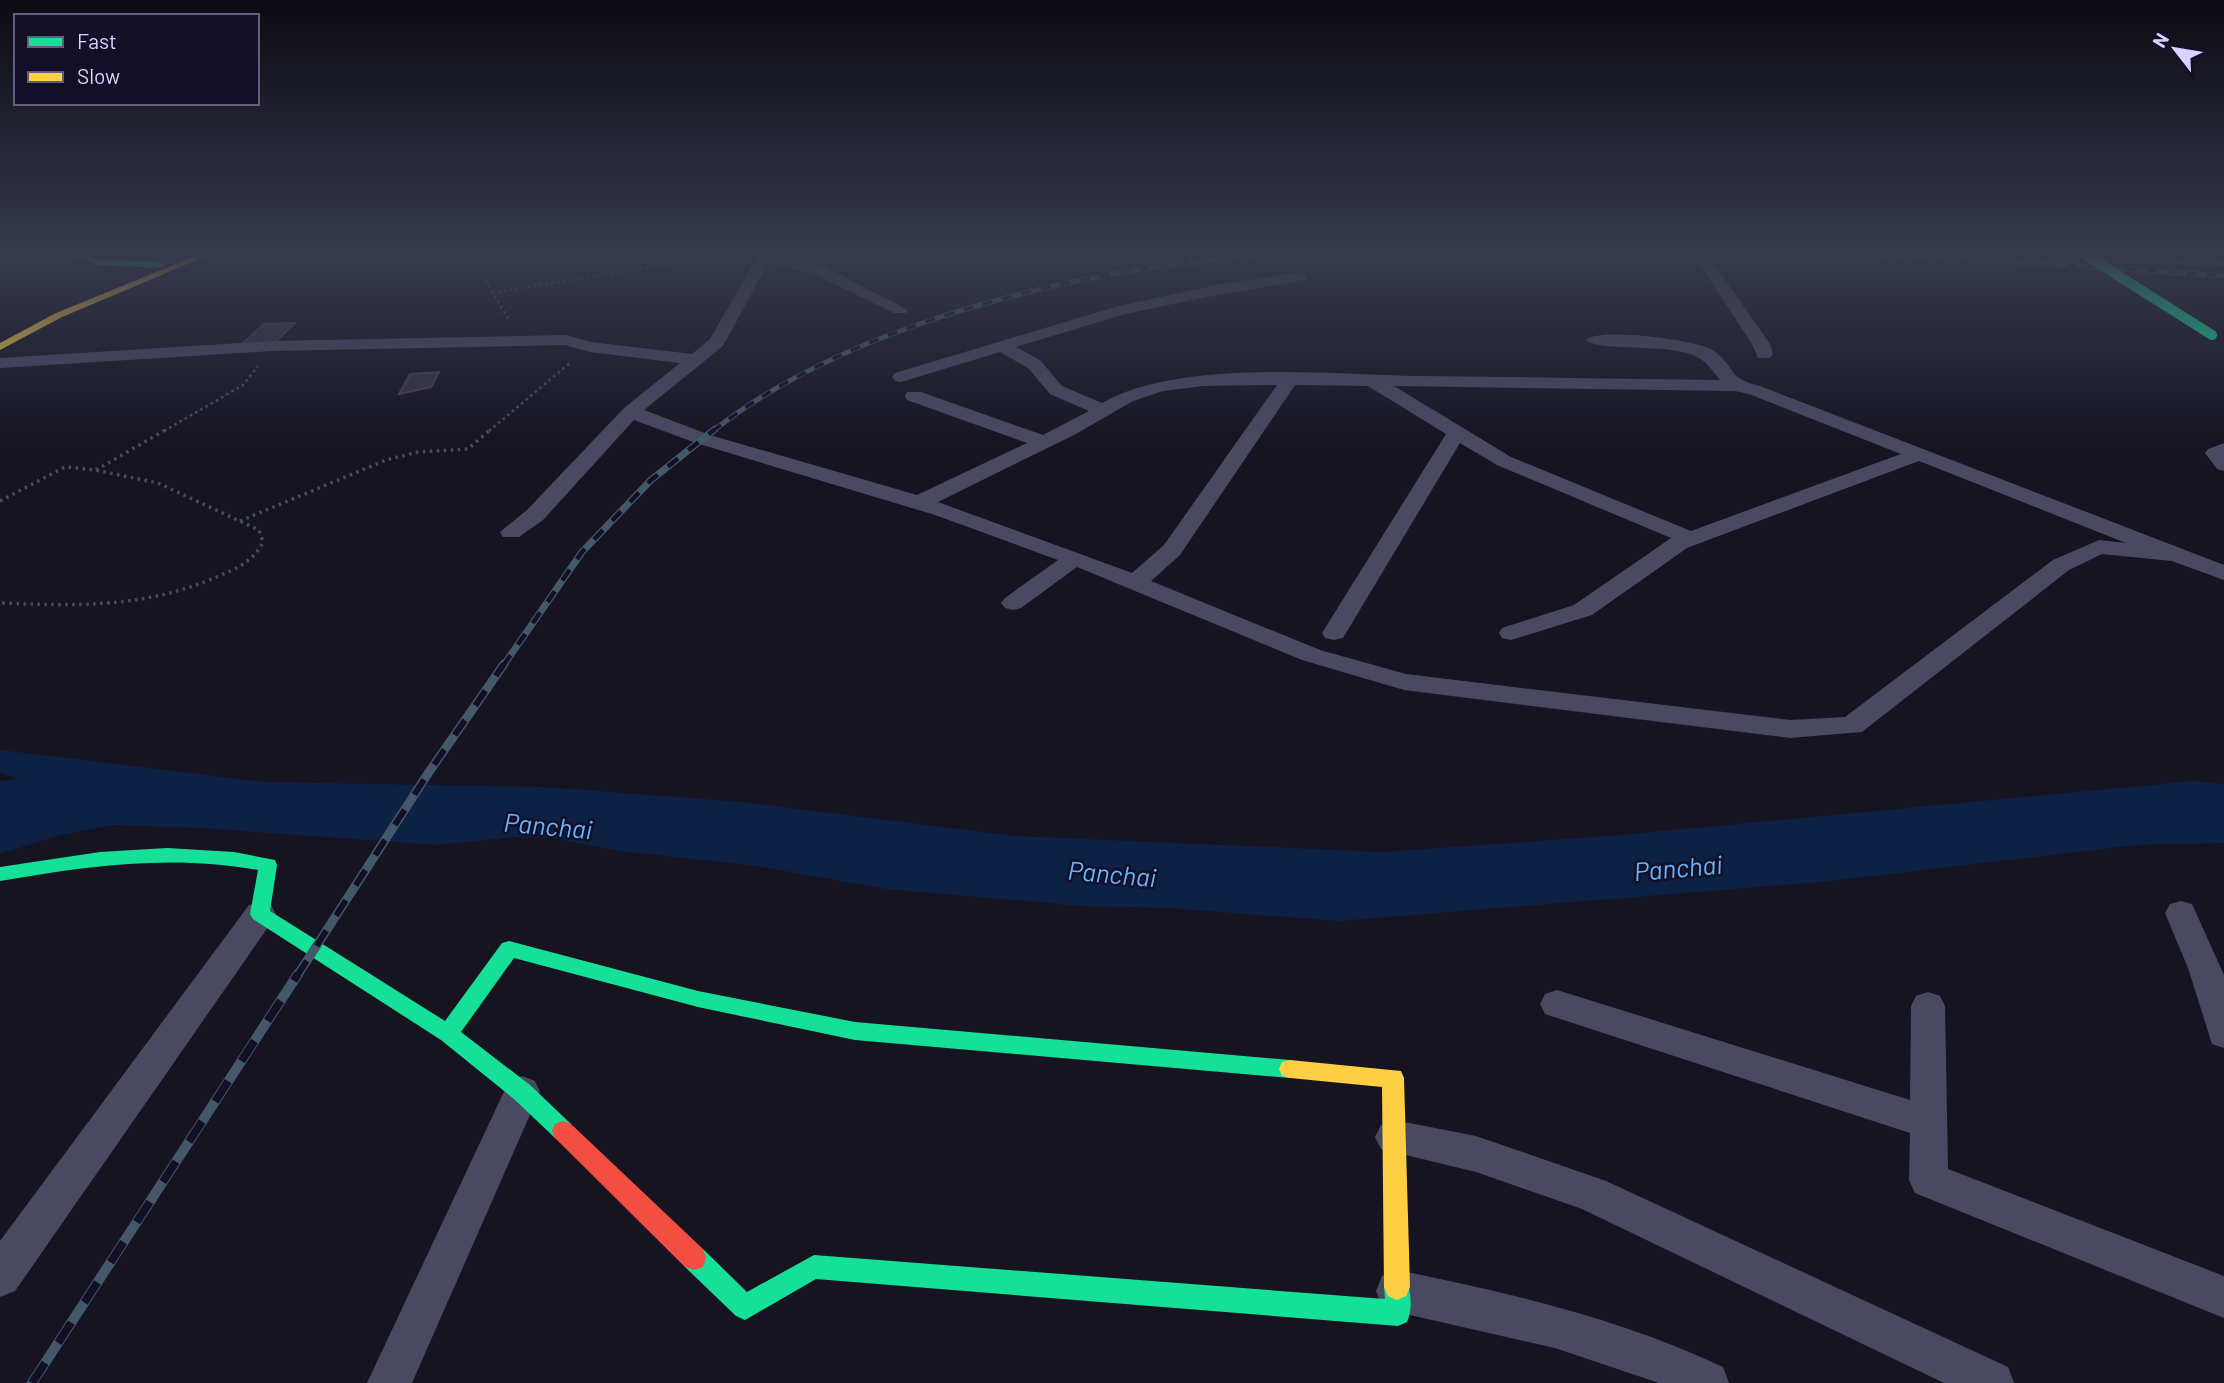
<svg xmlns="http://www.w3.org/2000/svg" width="2224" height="1383" font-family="Barlow,sans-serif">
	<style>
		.water { fill: #0d2144 }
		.building { fill: #343243; stroke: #433f54; stroke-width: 2 }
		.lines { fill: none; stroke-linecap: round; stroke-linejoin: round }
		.path-far1 { stroke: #44505f; stroke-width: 2.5; stroke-dasharray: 2.5 3.5; stroke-linecap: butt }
		.path { stroke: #44505f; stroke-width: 3.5; stroke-dasharray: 2.5 4.5; stroke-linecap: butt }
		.street { fill: #4a4962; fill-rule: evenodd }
		.fast { fill: #16e098; fill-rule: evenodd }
		.slow { fill: #ffcf43; fill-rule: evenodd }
		.jam { fill: #f24e42; fill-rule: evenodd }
		.rail-far3-casing { stroke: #43596b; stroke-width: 5 }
		.rail-far2-casing { stroke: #43596b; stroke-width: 7 }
		.rail-far1-casing { stroke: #43596b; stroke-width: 9 }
		.rail-casing { stroke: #43596b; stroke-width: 10 }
		.rail-far3 { stroke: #130f26; stroke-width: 3.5; stroke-dasharray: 10; stroke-linecap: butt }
		.rail-far2 { stroke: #130f26; stroke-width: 4.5; stroke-dasharray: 13; stroke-linecap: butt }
		.rail-far1 { stroke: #130f26; stroke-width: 6; stroke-dasharray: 18; stroke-linecap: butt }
		.rail { stroke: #130f26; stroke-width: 8; stroke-dasharray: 24; stroke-linecap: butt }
		.fast-bridge { stroke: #16e098; stroke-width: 10 }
		.labels { text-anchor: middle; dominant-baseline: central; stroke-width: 5; stroke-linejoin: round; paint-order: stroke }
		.water-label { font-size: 26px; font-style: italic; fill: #62b6ff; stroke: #130f26 }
	</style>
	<rect width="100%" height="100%" fill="#161421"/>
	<polygon class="water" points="0,750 264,782 543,787 742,802 1016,836 1382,852 1610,836 2194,781 2224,784 2224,843 2137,845 1821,882 1339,921 1168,908 1083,906 886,889 750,865 627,852 551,838 514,837 436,845 202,828 113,825 60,835 0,854 0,781 19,779 0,773"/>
	<g class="building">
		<polygon points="295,323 273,344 241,345 264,324"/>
		<polygon points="439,372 431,387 399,394 410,374"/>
	</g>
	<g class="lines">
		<g class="path-far1">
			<polyline points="464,252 472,258 509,320"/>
			<polyline points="492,293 679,262 739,259"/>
			<polyline points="164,431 243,385 258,366"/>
			<polyline points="489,431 571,362"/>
		</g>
		<g class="path">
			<polyline points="96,470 167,429"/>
			<path d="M0 501 65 467 95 470 158 483 259 530 263 542C253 563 233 570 212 579 141 608 75 606 0 603"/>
			<polyline points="240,521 386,460 418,452 468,449 491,429"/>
		</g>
		<g class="street">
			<path d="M760 252H774L773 254 823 266 908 310 906 313H894L812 273 768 263 723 346 644 410 710 435 917 495 1027 443 907 400 905 396 907 392H921L1043 435 1089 411 1050 394 1028 368 1000 352 901 382 895 381 892 377 895 373 1115 307 1216 285 1299 272 1307 277 1304 280 1216 295 1125 314 1016 347 1040 360 1062 386 1102 403C1179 359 1328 374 1417 376 1518 377 1619 379 1720 380 1715 374 1709 365 1702 360 1679 341 1598 353 1586 340 1599 327 1699 340 1714 351 1737 368 1726 378 1760 386L2224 565V580L2172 561 2102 554 2069 570 1862 732 1790 738 1404 690 1302 660 1077 567 1021 608 1013 610 1005 608 1001 603 1005 598 1058 560 935 515 696 443 634 420 543 520 519 537H503L500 532 527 510 624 408 680 363 590 352 565 345 272 351 0 368V358L272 341 566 335 591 342 692 354 710 339ZM1277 385 1164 545 1132 573 938 502 1076 434 1133 401 1163 391 1203 386ZM1295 385 1368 386 1446 434 1322 633 1325 638 1334 640 1343 638 1460 443 1497 465 1671 538 1574 605 1502 628 1499 633 1502 638 1511 640 1592 615 1687 548 1919 461 2126 543 2099 540 2053 560 1845 717 1790 720 1406 674 1320 650 1151 581 1180 555ZM1394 386 1735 391 1749 394 1901 454 1691 531 1511 457Z"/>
			<polygon points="1692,252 1706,252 1770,344 1773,354 1770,358 1758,358 1752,344"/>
			<polygon points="2224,443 2224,471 2217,469 2205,453 2208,449"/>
			<polygon points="2181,901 2192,904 2224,975 2224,1048 2212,1044 2188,968 2165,913 2170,904"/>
			<polygon points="260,902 271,905 276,914 271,923 15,1291 0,1297 0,1241 249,905"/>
			<polygon points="1557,990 1910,1100 1911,1006 1916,996 1928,992 1940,996 1945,1006 1948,1169 2224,1276 2224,1318 1915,1193 1909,1180 1910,1133 1545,1014 1540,1004 1545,994"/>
			<polygon points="522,1076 535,1081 540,1092 412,1383 367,1383 509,1081"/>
			<polygon points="1394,1120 1476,1136 1606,1181 2008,1367 2014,1383 1944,1383 1582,1209 1476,1172 1381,1149 1375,1137 1381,1125"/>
			<path d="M1397 1270C1510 1293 1618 1318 1723 1367L1729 1383H1659L1555 1348 1397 1312 1382 1306 1376 1291 1382 1276Z"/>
		</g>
		<g class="fast">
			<polygon points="62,252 75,252 101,259 160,262 165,265 160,268 100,265"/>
			<path d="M167 848 234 852 275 860 277 865 270 911 445 1021 502 943 509 941 698 991 855 1022 1290 1060 1298 1062 1301 1069 1298 1076 1290 1078 855 1040 698 1007 514 958 461 1032 530 1085 571 1124 574 1131 571 1138 563 1141 555 1138 514 1099 441 1040 253 919 250 914 258 870C171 854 86 866 0 881V867L100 852Z"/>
			<path d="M694 1246 703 1249 747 1292 814 1255 1385 1299 1384 1287 1388 1278 1397 1274 1406 1278C1411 1292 1413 1308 1407 1322L1398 1326 816 1279 745 1320 736 1316 685 1267 682 1258 685 1249Z"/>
		</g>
		<g class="slow">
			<polygon points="205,252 216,252 62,317 0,350 0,343 56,313"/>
			<polygon points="1290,1060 1401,1071 1404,1078 1410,1287 1406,1296 1397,1300 1388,1296 1384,1287 1382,1087 1290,1078 1282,1076 1279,1069 1282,1062"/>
		</g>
		<polygon class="jam" points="563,1121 571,1124 703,1249 706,1258 703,1267 694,1270 685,1267 555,1138 552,1131 555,1124"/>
		<defs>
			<g id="rail-far3">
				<polyline points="1727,252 1935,256 2224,276"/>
				<polyline points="2087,252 2153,254"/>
				<polyline points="2144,260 2224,264"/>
				<path d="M713 431C832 337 1014 288 1162 266 1209 259 1258 256 1305 252"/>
			</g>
			<polyline id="rail-far2" points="503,666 582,552 651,480 715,429"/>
			<polyline id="rail-far1" points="297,976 429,772 504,664"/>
			<polyline id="rail" points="32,1383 298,974"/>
		</defs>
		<use href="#rail-far3" class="rail-far3-casing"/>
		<use href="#rail-far2" class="rail-far2-casing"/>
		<use href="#rail-far1" class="rail-far1-casing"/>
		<use href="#rail" class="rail-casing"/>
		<use href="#rail-far3" class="rail-far3"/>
		<use href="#rail-far2" class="rail-far2"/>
		<use href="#rail-far1" class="rail-far1"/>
		<use href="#rail" class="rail"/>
		<polyline class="fast-bridge" points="2081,252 2212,335"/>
	</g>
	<linearGradient id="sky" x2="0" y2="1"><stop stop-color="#0c0b12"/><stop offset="0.57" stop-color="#363a4e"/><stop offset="1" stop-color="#363a4e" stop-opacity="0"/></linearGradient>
	<rect width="2224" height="445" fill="url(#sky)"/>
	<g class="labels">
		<g class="water-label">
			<text transform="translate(548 825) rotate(5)">Panchai</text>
			<text transform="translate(1678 867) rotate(-5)">Panchai</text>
			<text transform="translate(1112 873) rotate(5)">Panchai</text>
		</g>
	</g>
	<rect x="14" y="14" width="245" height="91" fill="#130f26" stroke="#625e7d" stroke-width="2"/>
	<rect x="28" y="37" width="35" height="10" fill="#16e098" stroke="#625e7d" stroke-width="2"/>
	<text x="77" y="49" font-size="21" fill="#d9d4ff">Fast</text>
	<rect x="28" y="72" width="35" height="10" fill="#ffcf43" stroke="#625e7d" stroke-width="2"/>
	<text x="77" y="84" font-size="21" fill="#d9d4ff">Slow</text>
	<g transform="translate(2175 49) rotate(301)" stroke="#130f26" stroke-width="5" paint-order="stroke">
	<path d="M0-5L12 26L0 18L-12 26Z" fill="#d9d4ff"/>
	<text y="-10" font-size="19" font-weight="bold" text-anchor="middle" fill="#d9d4ff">N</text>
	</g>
</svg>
